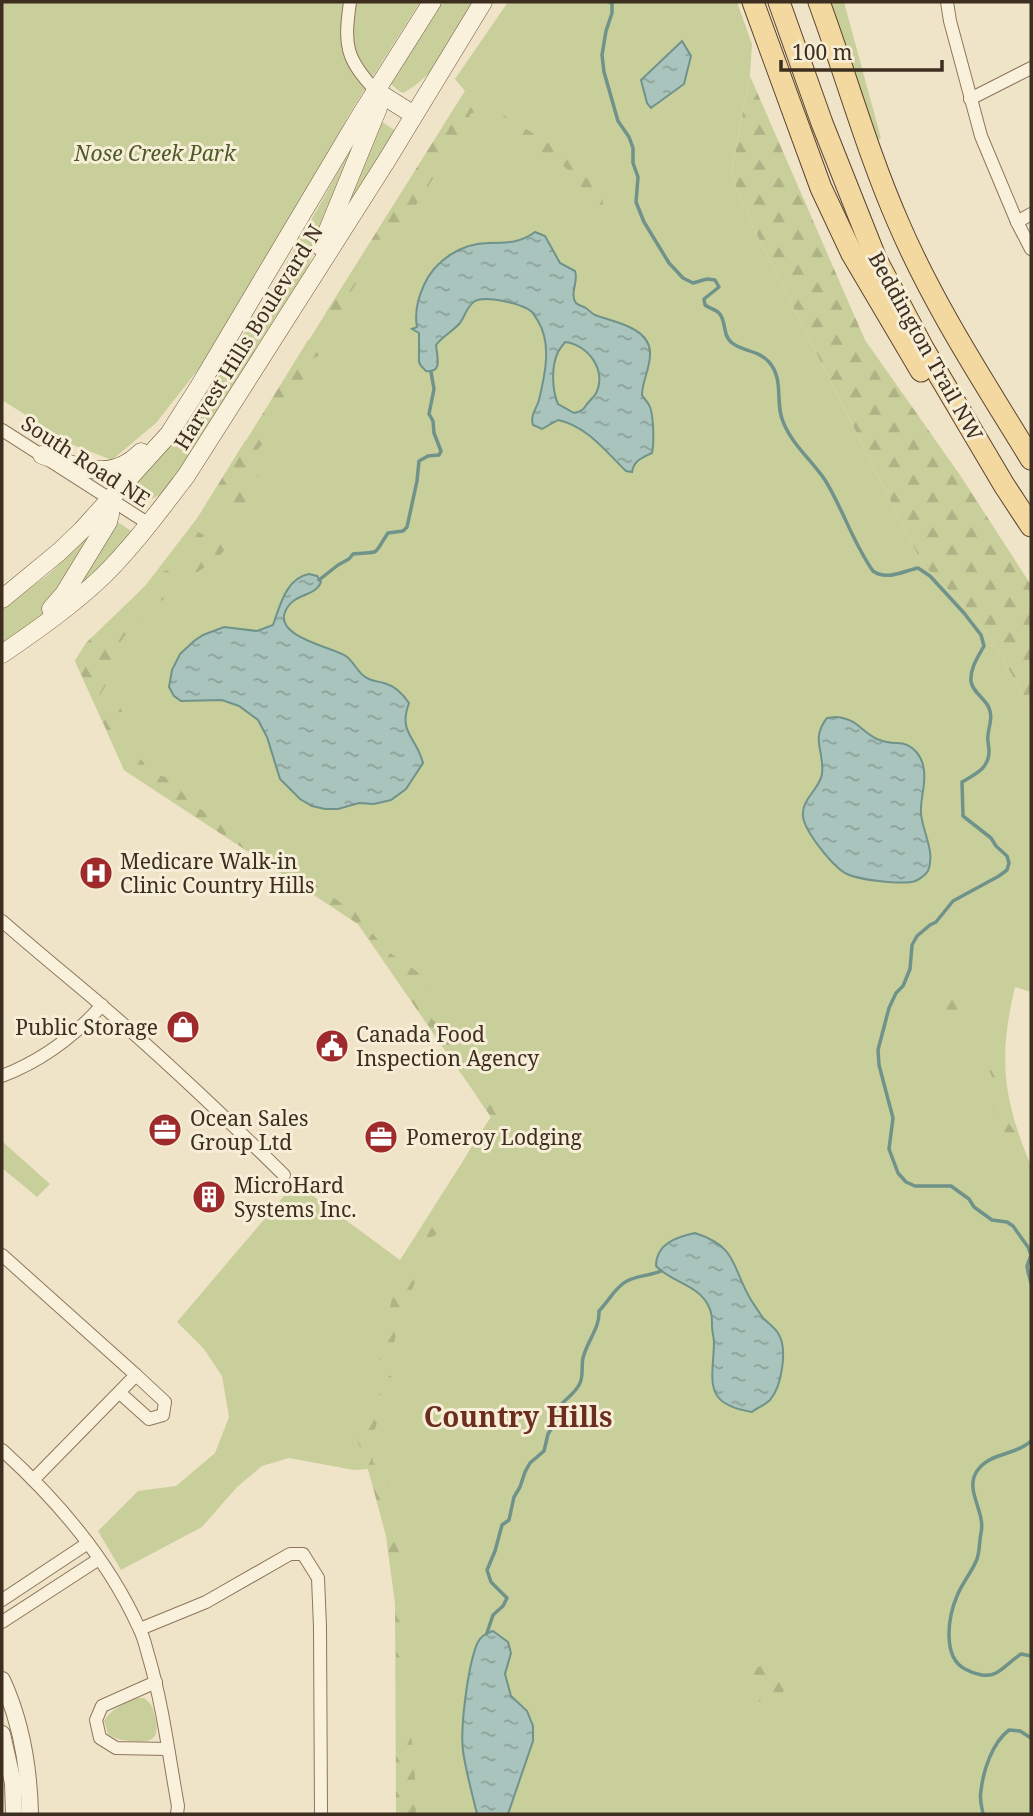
<svg xmlns="http://www.w3.org/2000/svg" width="1033" height="1816" font-family="'Noto Serif',serif">
	<style>
		.green { fill: #c9cf9b }
		.forest { fill: url(#forest-firs) }
		.water { fill: url(#water-ripples); stroke: #6f938a; stroke-width: 2; fill-rule: evenodd }
		.lines { fill: none; stroke-linecap: round; stroke-linejoin: round }
		.stream { stroke: #6f938a; stroke-width: 3.5 }
		.minor-casing { stroke: #8d765c; stroke-width: 14 }
		.tertiary-casing { stroke: #8d765c; stroke-width: 18 }
		.secondary-casing { stroke: #6f573f; stroke-width: 19 }
		.primary-casing { stroke: #5b4430; stroke-width: 23 }
		.minor { stroke: #faf1dc; stroke-width: 12 }
		.tertiary { stroke: #faf1dc; stroke-width: 16 }
		.secondary { stroke: #faf1dc; stroke-width: 18 }
		.primary { stroke: #f3d9a0; stroke-width: 21 }
		.labels { text-anchor: middle; dominant-baseline: central; stroke-width: 6; stroke-linejoin: round; paint-order: stroke }
		.park-label { font-size: 21px; font-style: italic; fill: #4d5a26; stroke: #f7eed8 }
		.street-label { font-size: 21px; fill: #3d2e20; stroke: #f7eed8 }
		.poi-label { font-size: 21px; fill: #3d2e20; stroke: #f7eed8; text-anchor: start }
		.district-label { font-size: 28px; font-weight: bold; fill: #6b2e1e; stroke: #f7eed8 }
	</style>
	<defs>
		<pattern id="forest-firs" width="22" height="20" patternUnits="userSpaceOnUse" patternTransform="scale(1.75)"><rect width="22" height="20" fill="#c9cf9b"/><path d="M5 1l3.5 6h-7zM16 11l3.5 6h-7z" fill="#aeb285"/></pattern>
		<pattern id="water-ripples" width="26" height="14" patternUnits="userSpaceOnUse" patternTransform="scale(1.75)"><rect width="26" height="14" fill="#a9c4bc"/><path d="M2 4q2-2 4 0t4 0M15 11q2-2 4 0t4 0" fill="none" stroke="#8ba098"/></pattern>
	</defs>
	<rect width="100%" height="100%" fill="#f0e4c8"/>
	<g class="green">
		<polygon points="2,2 420,2 351,111 285,231 204,362 156,423 112,460 73,445 2,400"/>
		<path d="M443 2H477C457 33 438 75 403 93L399 91 391 84Z"/>
		<path d="M508 2H737L752 44 750 76 731 174 756 233 923 565 971 612 999 652 1031 709V992L1015 987C998 1059 1003 1098 1031 1166V1814H396L395 1604 386 1536 368 1469 354 1470 289 1458 262 1466 237 1487 202 1527 121 1570 98 1531 138 1491 176 1486 215 1453 229 1417 222 1376 204 1349 177 1322 289 1190 297 1184 400 1260 491 1117 358 924 124 770 75 661 86 643 145 586 198 517 465 91 455 79Z"/>
		<polygon points="826,2 844,2 881,138 877,141"/>
		<polygon points="379,120 396,131 346,209"/>
		<polygon points="358,137 361,139 298,290 188,465 159,495 145,503 130,494 138,482 172,445 197,410 285,266"/>
		<polygon points="116,521 133,532 128,541 76,590"/>
		<polygon points="88,537 93,540 48,609 33,626 2,650 2,609 49,574"/>
		<polygon points="2,1139 4,1143 50,1184 37,1197 2,1168"/>
		<path d="M137 1698H144C152 1704 153 1708 155 1717 161 1741 150 1743 130 1741 121 1740 115 1739 108 1734L104 1721C112 1708 124 1704 137 1698Z"/>
	</g>
	<g class="forest">
		<polygon points="750,76 865,340 960,475 1031,585 1031,709 999,652 971,612 923,565 756,233 731,174"/>
		<path d="M465 91 574 159 589 175 601 181 602 185 603 206 598 208C586 196 579 182 568 170 556 158 535 152 521 143 505 132 493 121 476 112L470 114 469 122 464 131 414 208 373 259 345 300 355 306 356 312C348 320 334 319 325 314Z"/>
		<path d="M327 337 330 341 322 354 308 361 301 388 289 408H277L274 412C274 420 269 424 262 429L254 428 308 340Z"/>
		<path d="M258 434 266 436V441L251 456 253 460 262 466 263 471 249 486C252 497 255 506 245 515L221 500 204 518 198 517 245 441Z"/>
		<polygon points="190,528 204,535 198,546 189,548 179,543"/>
		<path d="M223 538 228 543C223 557 207 565 195 574L189 572 175 579 172 583 175 590C164 600 153 609 138 602L163 572 170 569 175 571 202 558 211 555 219 539Z"/>
		<path d="M136 611 142 617C130 629 118 641 113 657L123 668 109 681 99 696C105 706 116 701 122 710L116 728 118 743 114 746 75 661 86 643 105 625 120 624Z"/>
		<path d="M132 754H136L144 763 146 773 166 777 177 784 188 801 196 807 217 818 253 846 296 871 341 903 354 898 372 913 375 918 371 932 390 953 422 975 429 999 423 1007C430 1017 437 1028 450 1026 460 1038 468 1050 468 1066L461 1073 358 924 124 770 122 765Z"/>
		<polygon points="947,994 957,1004 957,1014 951,1019 939,1012 941,995"/>
		<polygon points="982,1043 1001,1055 998,1078 992,1077 980,1048"/>
		<path d="M488 1090C497 1099 500 1114 503 1126 491 1148 492 1153 467 1154L491 1117 477 1097 482 1091Z"/>
		<path d="M996 1102 1001 1105C1003 1110 1004 1118 1008 1122 1014 1131 1021 1137 1015 1149H1012C1005 1135 1001 1120 992 1107Z"/>
		<path d="M439 1213 443 1218C442 1229 440 1234 429 1238L426 1236 434 1218Z"/>
		<polygon points="418,1261 422,1266 400,1318 389,1363 378,1366 392,1298 408,1271"/>
		<polygon points="388,1375 392,1377 390,1399 377,1423 371,1441 373,1462 389,1482 391,1490 383,1505 379,1509 368,1469 355,1434 387,1381"/>
		<path d="M397 1541C400 1550 400 1559 390 1564L387 1543Z"/>
		<path d="M402 1609C406 1617 402 1632 396 1638L395 1610Z"/>
		<path d="M406 1649C410 1660 407 1669 404 1679L396 1680V1653Z"/>
		<path d="M740 1658 759 1667 766 1660 780 1668 787 1685 781 1695 771 1704C767 1703 758 1702 754 1699 746 1694 741 1670 739 1662Z"/>
		<polygon points="396,1727 409,1728 414,1752 416,1814 396,1814"/>
	</g>
	<g class="water">
		<polygon points="682,41 691,56 684,84 651,108 647,103 641,80"/>
		<path d="M535 232 545 236 560 263 575 271C579 281 569 294 576 303 579 306 583 306 586 308 590 311 591 313 595 315 613 322 649 327 650 352 651 367 642 381 642 395 644 399 647 401 649 405 654 413 654 444 652 453 642 458 634 460 632 472L626 471C606 452 587 426 558 420L542 429 533 425C530 415 536 410 539 400 545 375 552 344 538 321 536 318 534 315 532 312 523 304 486 295 475 301 467 306 465 316 460 323 453 331 443 336 436 345 437 357 443 373 426 371L421 366 419 362V333L412 329 417 327C414 311 418 298 424 285 435 260 462 243 489 243 507 243 520 243 535 232ZM565 342C590 345 608 373 595 395 594 396 588 403 587 404 583 410 582 411 574 413L558 404C552 390 551 367 558 352 560 348 563 345 565 342Z"/>
		<path d="M309 574 317 576 321 582C315 598 293 592 285 612 275 637 332 647 346 656 353 661 357 671 364 676 369 681 377 681 384 683 395 686 403 694 409 703 398 733 416 736 423 763L406 789 391 800 374 804 359 803 338 809H325L312 806 300 799 280 779 267 737 258 720 239 706 222 700 181 701 174 696 169 687 172 670 180 654 194 641 203 635 224 627 257 631 273 625C280 606 286 578 309 574Z"/>
		<path d="M836 717C858 719 859 730 877 739 884 742 890 743 897 743 913 743 923 757 924 771 926 785 920 799 921 813 922 831 936 852 928 871 925 876 916 882 911 882 898 884 859 880 847 874 834 868 804 831 803 816 801 799 820 789 822 774 825 752 810 739 827 718Z"/>
		<path d="M695 1233C738 1247 731 1266 751 1300 755 1306 759 1312 763 1318 768 1323 774 1327 778 1333 788 1348 782 1386 770 1400 765 1405 757 1408 752 1412 702 1404 713 1381 714 1343 714 1337 712 1332 712 1326 712 1318 712 1312 708 1305 698 1285 671 1282 656 1266 656 1244 676 1237 695 1233Z"/>
		<path d="M493 1631 508 1642 511 1653 505 1674 511 1696 527 1711 533 1726V1741L508 1814H477C472 1793 466 1772 463 1751 460 1727 468 1666 477 1644 480 1636 486 1633 493 1631Z"/>
	</g>
	<g class="lines">
		<g class="stream">
			<path d="M610 2 612 4V13L606 31 602 55 604 72 618 121 629 137 633 148V163L638 177 636 202 644 222 669 263 683 278 693 283 707 279 715 280 719 287 704 299 705 305C709 308 716 310 719 313 727 322 722 334 731 342 742 352 757 349 769 362 785 380 774 404 784 424 793 445 812 461 825 480 843 509 853 543 873 571 887 581 903 571 918 568L930 576 964 613 981 635 984 646C978 657 970 668 971 681 972 692 985 698 989 708 993 718 989 725 988 735 987 740 989 746 989 751 989 769 975 774 962 782L963 816 991 838 996 846 1007 856 1009 863 1007 870 999 876 953 901 936 922 930 925 917 936 912 945 910 969 903 986 896 993 889 1008 878 1050 879 1065 893 1118 889 1149 898 1173 906 1182 915 1186H951L969 1199 974 1207 992 1220 1007 1222 1013 1226 1028 1247 1031 1255 1027 1266 1028 1272 1031 1283"/>
			<path d="M319 580 338 565 349 559 353 554C382 551 372 557 388 533L403 531 407 527 417 481 419 461 428 456 439 455 441 451 434 433 433 421 429 414 434 389 431 372"/>
			<path d="M1031 1441C1015 1456 990 1452 977 1471 964 1490 986 1512 981 1533 979 1542 980 1550 977 1559 972 1572 962 1583 957 1596 948 1617 942 1657 965 1669 974 1674 987 1678 996 1673 1004 1669 1013 1659 1021 1654L1031 1656"/>
			<path d="M487 1633 493 1615 503 1606 507 1598 491 1582 487 1570 495 1551 502 1525 509 1520 514 1497 520 1487 525 1472 530 1463 544 1451 548 1434 553 1426C550 1406 571 1400 579 1385 584 1378 581 1366 583 1358 587 1341 600 1328 599 1311 609 1301 615 1287 627 1281 638 1275 650 1276 661 1271"/>
			<path d="M983 1814C982 1807 979 1799 981 1791 983 1771 992 1743 1009 1730L1020 1731 1031 1738"/>
		</g>
		<defs>
			<g id="minor">
				<path d="M350 2C344 45 345 58 376 91"/>
				<polyline points="947,2 950,21 981,136 1017,222 1031,249"/>
				<polyline points="970,99 1031,68"/>
				<polyline points="1017,222 1031,214"/>
				<polyline points="2,430 149,524"/>
				<path d="M2 921C34 949 67 976 100 1004 163 1058 224 1116 284 1175"/>
				<path d="M2 1076C41 1061 74 1037 102 1005"/>
				<polyline points="2,1255 136,1375 34,1479"/>
				<polyline points="120,1393 149,1419 163,1415 165,1402 136,1375"/>
				<path d="M2 1450C57 1500 108 1559 139 1628 144 1637 146 1648 149 1658 163 1706 169 1757 178 1806L177 1814"/>
				<polyline points="2,1600 88,1543"/>
				<polyline points="2,1622 99,1559"/>
				<polyline points="140,1629 206,1602 290,1554 303,1554 318,1578 320,1627 321,1814"/>
				<polyline points="156,1682 102,1706 96,1720 100,1738 116,1748 168,1749"/>
			</g>
			<g id="tertiary">
				<path d="M2 1680C21 1721 29 1769 30 1814"/>
				<polyline points="2,1734 13,1783 14,1814"/>
			</g>
			<g id="secondary">
				<polyline points="376,91 414,115"/>
				<polyline points="321,247 378,108 376,91"/>
				<path d="M42 455C79 466 109 484 141 452"/>
				<polyline points="2,599 59,552 82,530 169,434 200,385 360,116 432,2"/>
				<polyline points="51,609 64,594 108,522 110,514 110,499"/>
				<path d="M2 654C37 630 73 605 104 575 134 545 160 510 186 476L387 160 483 2"/>
			</g>
			<g id="primary">
				<polyline points="753,2 821,188 852,254 921,371"/>
				<polyline points="779,2 822,123 876,259 923,348 1004,485 1031,526"/>
				<path d="M819 2C846 75 867 151 898 222 934 306 984 382 1031 459"/>
			</g>
		</defs>
		<use href="#minor" class="minor-casing"/>
		<use href="#tertiary" class="tertiary-casing"/>
		<use href="#secondary" class="secondary-casing"/>
		<use href="#primary" class="primary-casing"/>
		<use href="#minor" class="minor"/>
		<use href="#tertiary" class="tertiary"/>
		<use href="#secondary" class="secondary"/>
		<use href="#primary" class="primary"/>
	</g>
	<defs>
		<symbol id="hospital-disc" viewBox="-11 -11 22 22"><circle r="9.5" fill="#9e2a2b" stroke="#f7eed8"/><path d="M-5-5h3v3.5h4V-5h3V5h-3V1.5h-4V5h-3Z" fill="#fff"/></symbol>
		<symbol id="shop-disc" viewBox="-11 -11 22 22"><circle r="9.5" fill="#9e2a2b" stroke="#f7eed8"/><path d="M-5-2.5h2.3a2.7 3.5 0 0 1 5.4 0H5L5.5 6h-11ZM-1.5-2.5h3a1.5 2.3 0 0 0-3 0Z" fill="#fff"/></symbol>
		<symbol id="civic-disc" viewBox="-11 -11 22 22"><circle r="9.5" fill="#9e2a2b" stroke="#f7eed8"/><path d="M-.6-6.5H3V-4.5H.6V-3L4-1V1h2V6H-6V1h2V-1L-.6-3ZM-1.2 2.5V6h2.4V2.5Z" fill="#fff"/></symbol>
		<symbol id="office-disc" viewBox="-11 -11 22 22"><circle r="9.5" fill="#9e2a2b" stroke="#f7eed8"/><path d="M-6-3h4V-5.5h4V-3h4V5H-6ZM-1-4.5V-3h2v-1.5ZM-6 0V1H6V0Z" fill="#fff"/></symbol>
		<symbol id="building-disc" viewBox="-11 -11 22 22"><circle r="9.5" fill="#9e2a2b" stroke="#f7eed8"/><path d="M-4-6H4V6H1V3H-1V6H-4ZM-2.5-4.3h1.7v1.8h-1.7ZM.8-4.3h1.7v1.8H.8ZM-2.5-1h1.7V.8h-1.7ZM.8-1h1.7V.8H.8Z" fill="#fff"/></symbol>
	</defs>
	<g fill-rule="evenodd">
		<use href="#hospital-disc" x="77" y="854" width="38" height="38"/>
		<use href="#shop-disc" x="164" y="1008" width="38" height="38"/>
		<use href="#civic-disc" x="313" y="1027" width="38" height="38"/>
		<use href="#office-disc" x="146" y="1111" width="38" height="38"/>
		<use href="#office-disc" x="362" y="1118" width="38" height="38"/>
		<use href="#building-disc" x="190" y="1178" width="38" height="38"/>
	</g>
	<g class="labels">
		<g class="park-label">
			<text x="155" y="153">Nose Creek Park</text>
		</g>
		<g class="street-label">
			<text transform="translate(248 337) rotate(-58)">Harvest Hills Boulevard N</text>
			<text transform="translate(926 346) rotate(61)">Beddington Trail NW</text>
			<text transform="translate(86 461) rotate(33)">South Road NE</text>
		</g>
		<g class="poi-label">
			<text x="120" y="861">Medicare Walk-in<tspan x="120" dy="24">Clinic Country Hills</tspan></text>
			<text x="158" y="1027" text-anchor="end">Public Storage</text>
			<text x="356" y="1034">Canada Food<tspan x="356" dy="24">Inspection Agency</tspan></text>
			<text x="190" y="1118">Ocean Sales<tspan x="190" dy="24">Group Ltd</tspan></text>
			<text x="406" y="1137">Pomeroy Lodging</text>
			<text x="234" y="1185">MicroHard<tspan x="234" dy="24">Systems Inc.</tspan></text>
		</g>
		<g class="district-label">
			<text x="518" y="1416">Country Hills</text>
		</g>
	</g>
	<rect width="1033" height="1816" fill="none" stroke="#3d2e20" stroke-width="7"/>
	<path d="M781 60v10h161v-10" fill="none" stroke="#3d2e20" stroke-width="3.5"/>
	<text x="792" y="60" font-size="21" fill="#3d2e20" stroke="#f7eed8" stroke-width="5" paint-order="stroke">100 m</text>
</svg>
